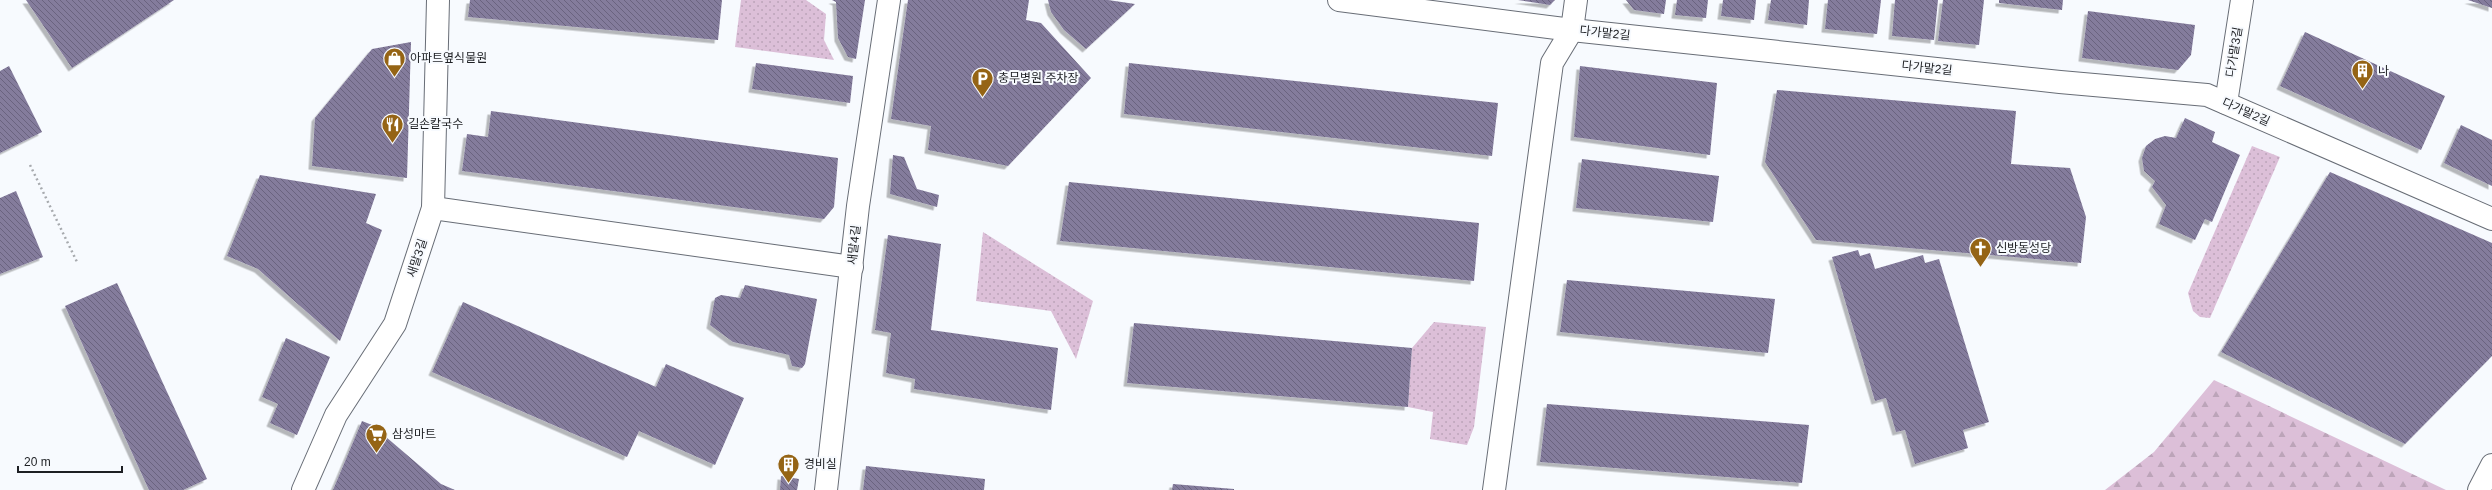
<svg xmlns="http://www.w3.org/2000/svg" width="2492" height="490" font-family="Helvetica,'Noto Sans KR',sans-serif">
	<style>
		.forest { fill: url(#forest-firs) }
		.park { fill: url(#park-dots) }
		.building { fill: url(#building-back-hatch); filter: url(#shadow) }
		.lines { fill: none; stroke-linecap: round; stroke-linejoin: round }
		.minor-casing { stroke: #686d76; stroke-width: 24 }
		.path { stroke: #a7aaae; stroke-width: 2.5; stroke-dasharray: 2 3; stroke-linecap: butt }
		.minor { stroke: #fff; stroke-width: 22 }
		.labels { text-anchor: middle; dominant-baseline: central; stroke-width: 4; stroke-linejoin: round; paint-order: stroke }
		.street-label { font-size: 12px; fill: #1d1f23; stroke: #f7fafe }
		.poi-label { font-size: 12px; fill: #1d1f23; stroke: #f7fafe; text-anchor: start }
	</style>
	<defs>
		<pattern id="forest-firs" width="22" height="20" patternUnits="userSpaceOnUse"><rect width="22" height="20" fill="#dcbfd8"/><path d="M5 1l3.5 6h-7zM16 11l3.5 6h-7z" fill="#bca4b9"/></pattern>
		<pattern id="park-dots" width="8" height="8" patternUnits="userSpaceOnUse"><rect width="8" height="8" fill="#dcbfd8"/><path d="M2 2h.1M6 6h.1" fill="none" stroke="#bca4b9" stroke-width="1.8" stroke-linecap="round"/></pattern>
		<pattern id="building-back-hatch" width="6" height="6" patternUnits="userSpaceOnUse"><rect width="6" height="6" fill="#847b9c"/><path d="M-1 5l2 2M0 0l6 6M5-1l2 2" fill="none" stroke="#6b647f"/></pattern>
		<filter id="shadow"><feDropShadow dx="-3.5" dy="3.5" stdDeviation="0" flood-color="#0004"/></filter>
	</defs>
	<rect width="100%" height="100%" fill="#f7fafe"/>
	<polygon class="forest" points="2214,380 2446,490 2105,490 2154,452"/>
	<g class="park">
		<polygon points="741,0 806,0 826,14 824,40 834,60 735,47"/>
		<polygon points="2252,146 2280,157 2210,318 2200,317 2193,311 2188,293"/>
		<polygon points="983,232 1093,301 1076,359 1051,311 976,301"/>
		<polygon points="1434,322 1486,327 1474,427 1467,445 1430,439 1433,412 1408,407 1412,348"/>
	</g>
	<g class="building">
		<polygon points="26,0 174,0 72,68"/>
		<polygon points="470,0 722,0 718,40 468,17"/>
		<polygon points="832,0 865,0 856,59 848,57 838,38 836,2"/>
		<polygon points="908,0 1029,0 1026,20 1041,23 1091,78 1008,166 928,150 931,126 891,119"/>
		<polygon points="1048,0 1108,0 1135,4 1086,49 1064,30 1051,12"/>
		<polygon points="1518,0 1555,0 1550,5"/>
		<polygon points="1626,0 1666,0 1664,14 1634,10"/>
		<polygon points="1677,0 1708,0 1706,18 1675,15"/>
		<polygon points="1723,0 1756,0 1754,20 1721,16"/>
		<polygon points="1771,0 1809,0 1807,25 1768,20"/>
		<polygon points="1828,0 1881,0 1877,34 1825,29"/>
		<polygon points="1895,0 1938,0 1934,40 1892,36"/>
		<polygon points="1943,0 1984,0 1979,45 1938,41"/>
		<polygon points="1999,0 2063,0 2062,10 1999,3"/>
		<polygon points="2468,0 2492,0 2492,8"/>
		<polygon points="2088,11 2195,25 2191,55 2178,70 2082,58"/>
		<polygon points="2305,32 2445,96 2421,150 2280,86"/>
		<polygon points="411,42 407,178 312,166 315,118 372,49"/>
		<polygon points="756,63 853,76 850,103 752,89"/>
		<polygon points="1129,63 1498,103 1492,156 1124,114"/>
		<polygon points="9,66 42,132 0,153 0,71"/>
		<polygon points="1580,66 1717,83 1710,155 1574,137"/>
		<polygon points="1777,90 2016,111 2011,164 2070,168 2086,217 2081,263 1816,240 1765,162"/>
		<polygon points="491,111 838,158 834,207 824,219 462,171 467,134 488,137"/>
		<polygon points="2185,118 2215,132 2212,142 2240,155 2212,222 2205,219 2195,240 2159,224 2166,205 2152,187 2155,181 2144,171 2142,158 2146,146 2155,139 2165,136 2176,138"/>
		<polygon points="2461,125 2492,140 2492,186 2444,163"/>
		<polygon points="893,155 904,157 917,189 939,195 937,207 890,194"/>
		<polygon points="1582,159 1719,176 1713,222 1576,208"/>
		<polygon points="2330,172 2492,243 2492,356 2405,444 2221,352"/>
		<polygon points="260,175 376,194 366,223 382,230 340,341 258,269 227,256"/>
		<polygon points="1069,182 1479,223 1474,281 1060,241"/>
		<polygon points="16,191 43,257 0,274 0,198"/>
		<polygon points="888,235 941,244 931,330 1058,348 1051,410 914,389 915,379 886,373 891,333 875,330"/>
		<polygon points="1858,250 1860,256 1870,253 1875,269 1923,255 1925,263 1939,259 1989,422 1963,430 1968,448 1915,464 1905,430 1896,432 1886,398 1875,401 1832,257"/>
		<polygon points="1567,280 1775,299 1768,353 1560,332"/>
		<polygon points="117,283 207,479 183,490 149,490 65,306"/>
		<polygon points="745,285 817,299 805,364 802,368 792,366 789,355 733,342 710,325 715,298 721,295 740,298"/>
		<polygon points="463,302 656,387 666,364 744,398 715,465 639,431 627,457 432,372"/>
		<polygon points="1134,323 1412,348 1408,407 1127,383"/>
		<polygon points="286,338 330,357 297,435 270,423 278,404 262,397"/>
		<polygon points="1547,404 1809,425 1802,483 1540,462"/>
		<polygon points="362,421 372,425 441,484 455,490 333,490"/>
		<polygon points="866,466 985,479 984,490 863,490"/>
		<polygon points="781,476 799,479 797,490 780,490"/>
		<polygon points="1173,484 1234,489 1234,490 1172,490"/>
	</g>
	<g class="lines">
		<defs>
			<g id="minor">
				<polyline points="1339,0 1572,30 2060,82 2207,95 2492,219"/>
				<polyline points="2226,103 2242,0"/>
				<polyline points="433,208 852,267"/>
				<polyline points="303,490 336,415 395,324 433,208 438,0"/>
				<polyline points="826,490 858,206 889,0"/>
				<polyline points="1494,490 1552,63 1572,30 1576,0"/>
				<polyline points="2479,490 2492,465"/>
			</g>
		</defs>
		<use href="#minor" class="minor-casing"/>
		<polyline class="path" points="30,165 78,264"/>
		<use href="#minor" class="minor"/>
	</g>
	<defs>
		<symbol id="shop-pin" viewBox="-11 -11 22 30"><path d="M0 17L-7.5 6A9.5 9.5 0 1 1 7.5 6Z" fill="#956415" stroke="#f7fafe"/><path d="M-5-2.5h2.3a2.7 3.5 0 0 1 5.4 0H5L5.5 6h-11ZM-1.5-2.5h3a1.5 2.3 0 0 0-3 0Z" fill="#fff"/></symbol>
		<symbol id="building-pin" viewBox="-11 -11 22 30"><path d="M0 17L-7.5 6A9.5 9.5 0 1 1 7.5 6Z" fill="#956415" stroke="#f7fafe"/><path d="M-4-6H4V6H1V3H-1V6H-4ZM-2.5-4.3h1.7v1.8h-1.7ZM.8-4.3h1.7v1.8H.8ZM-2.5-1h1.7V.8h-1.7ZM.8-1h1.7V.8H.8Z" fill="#fff"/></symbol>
		<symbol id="parking-pin" viewBox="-11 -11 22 30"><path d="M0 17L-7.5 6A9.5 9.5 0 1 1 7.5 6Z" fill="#956415" stroke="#f7fafe"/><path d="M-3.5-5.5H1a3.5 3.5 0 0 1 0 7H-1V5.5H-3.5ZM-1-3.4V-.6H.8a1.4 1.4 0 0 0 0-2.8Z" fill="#fff"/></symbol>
		<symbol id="restaurant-pin" viewBox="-11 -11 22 30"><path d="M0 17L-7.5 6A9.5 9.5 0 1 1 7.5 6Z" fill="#956415" stroke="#f7fafe"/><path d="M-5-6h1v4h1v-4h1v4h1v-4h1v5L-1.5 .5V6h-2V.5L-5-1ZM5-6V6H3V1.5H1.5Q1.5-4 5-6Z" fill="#fff"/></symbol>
		<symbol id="church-pin" viewBox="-11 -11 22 30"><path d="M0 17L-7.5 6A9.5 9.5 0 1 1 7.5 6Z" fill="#956415" stroke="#f7fafe"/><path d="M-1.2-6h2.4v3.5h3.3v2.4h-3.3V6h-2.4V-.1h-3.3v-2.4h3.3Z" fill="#fff"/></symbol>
		<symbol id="supermarket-pin" viewBox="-11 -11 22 30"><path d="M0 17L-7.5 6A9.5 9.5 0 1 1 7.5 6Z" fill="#956415" stroke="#f7fafe"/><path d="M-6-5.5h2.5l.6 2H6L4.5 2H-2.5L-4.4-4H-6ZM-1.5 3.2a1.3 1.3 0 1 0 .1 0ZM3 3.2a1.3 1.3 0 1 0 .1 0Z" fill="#fff"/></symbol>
	</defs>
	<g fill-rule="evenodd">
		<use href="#shop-pin" x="382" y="46" width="25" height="34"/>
		<use href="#building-pin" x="2350" y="58" width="25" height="34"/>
		<use href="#parking-pin" x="970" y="66" width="25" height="34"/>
		<use href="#restaurant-pin" x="380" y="112" width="25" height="34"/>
		<use href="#church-pin" x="1968" y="236" width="25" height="34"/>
		<use href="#supermarket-pin" x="364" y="422" width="25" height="34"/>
		<use href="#building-pin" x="776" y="452" width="25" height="34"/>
	</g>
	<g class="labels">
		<g class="street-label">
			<text transform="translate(1605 33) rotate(6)">다가말2길</text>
			<text transform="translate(2234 52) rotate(-81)">다가말3길</text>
			<text transform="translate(1927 68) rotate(6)">다가말2길</text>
			<text transform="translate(2246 112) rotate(24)">다가말2길</text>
			<text transform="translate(854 245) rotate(-84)">새말4길</text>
			<text transform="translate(417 258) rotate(-72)">새말3길</text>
		</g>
		<g class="poi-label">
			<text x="410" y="58">아파트옆식물원</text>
			<text x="2378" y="71">나</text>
			<text x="998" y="78">충무병원 주차장</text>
			<text x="408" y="124">길손칼국수</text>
			<text x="1996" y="248">신방동성당</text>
			<text x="392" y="434">삼성마트</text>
			<text x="804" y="464">경비실</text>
		</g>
	</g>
	<path d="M18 466v6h104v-6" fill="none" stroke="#1d1f23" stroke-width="2"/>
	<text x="24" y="466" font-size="12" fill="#1d1f23" stroke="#f7fafe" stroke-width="3" paint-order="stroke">20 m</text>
</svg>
